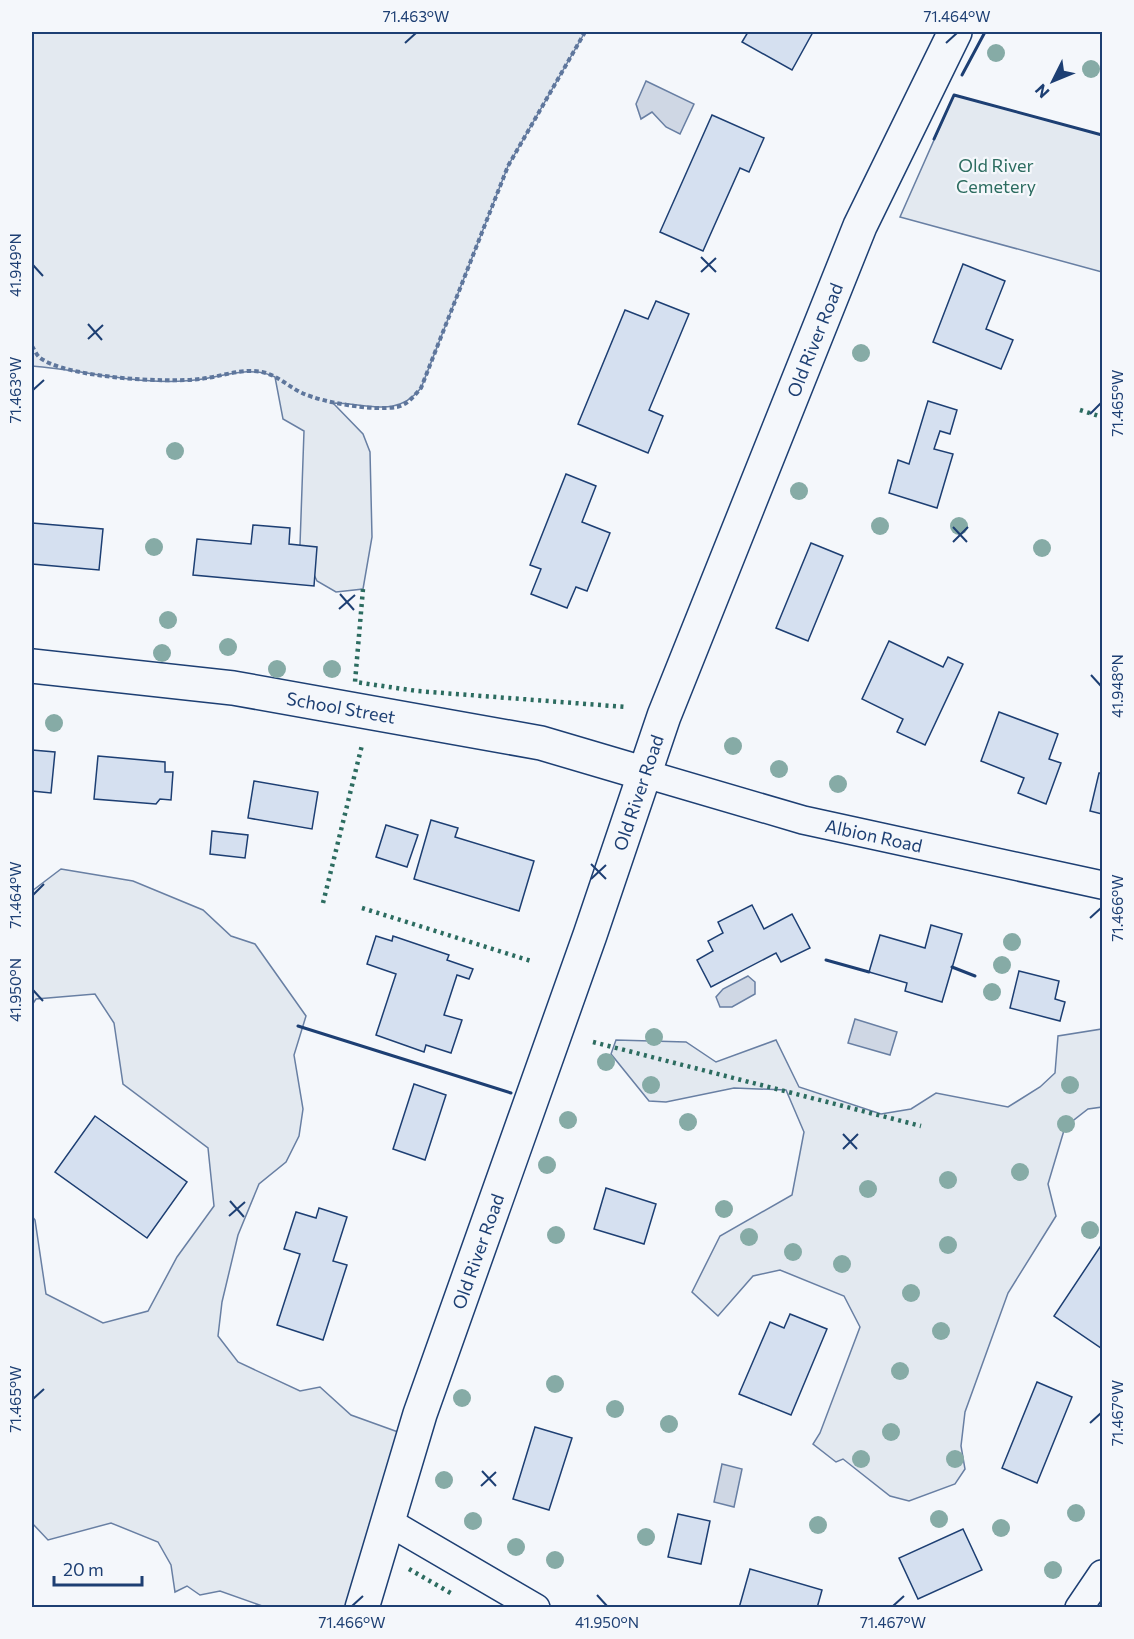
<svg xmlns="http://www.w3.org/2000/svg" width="1134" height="1639" font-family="Commissioner,sans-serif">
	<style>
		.green { fill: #e3e9f0; stroke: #687fa3; stroke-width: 1.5 }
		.water { fill: #cfd7e4; stroke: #687fa3; stroke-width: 1.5 }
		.building { fill: #d5e0f0; stroke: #1d3f73; stroke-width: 1.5 }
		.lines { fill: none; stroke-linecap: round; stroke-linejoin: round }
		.minor-casing { stroke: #1d3f73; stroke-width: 30 }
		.tertiary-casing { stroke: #1d3f73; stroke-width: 36 }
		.secondary-casing { stroke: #1d3f73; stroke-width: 36 }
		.path { stroke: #5e769c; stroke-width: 4; stroke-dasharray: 4.5 3; stroke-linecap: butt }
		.minor { stroke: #f4f7fb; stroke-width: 27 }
		.tertiary { stroke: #f4f7fb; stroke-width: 33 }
		.secondary { stroke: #f4f7fb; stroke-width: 33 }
		.hedge { stroke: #2c6c60; stroke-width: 4.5; stroke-dasharray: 3 4.5; stroke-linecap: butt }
		.wall { stroke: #1d3f73; stroke-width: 3 }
		.tree { fill: #86aba6 }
		.ticks { fill: none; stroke: #1d3f73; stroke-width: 2 }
		.labels { text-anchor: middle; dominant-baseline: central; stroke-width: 4.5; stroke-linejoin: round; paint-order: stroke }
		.park-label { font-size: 18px; fill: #2c6c60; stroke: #f4f7fb }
		.street-label { font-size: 18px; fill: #1d3f73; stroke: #f4f7fb }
		.neatline { fill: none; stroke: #1d3f73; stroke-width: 2 }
		.ticks-label { font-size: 15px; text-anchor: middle; fill: #1d3f73 }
	</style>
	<rect width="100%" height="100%" fill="#f4f7fb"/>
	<g class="green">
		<path d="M32 32H585L508 166 421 388C396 419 368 403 333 403L363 434 370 452 372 537 363 589 336 592 317 581 300 545 304 431 283 419 275 377C251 366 228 375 203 379 146 388 87 370 32 366Z"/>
		<polygon points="954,95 1102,135 1102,272 900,217"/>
		<polygon points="61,869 133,881 203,910 231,936 255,944 306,1016 294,1055 303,1109 299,1136 286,1162 259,1184 238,1235 222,1302 218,1336 238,1362 300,1391 320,1387 351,1415 412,1437 371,1607 265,1607 220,1591 200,1595 187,1586 175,1592 171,1565 158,1542 111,1523 48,1540 32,1523 32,1216 35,1220 46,1294 103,1323 148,1311 177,1257 214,1206 208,1148 123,1084 114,1023 95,994 36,999 32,1005 32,891"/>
		<polygon points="1102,1029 1102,1107 1088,1109 1065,1127 1048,1184 1056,1216 1008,1293 965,1412 961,1446 965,1469 955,1484 909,1501 890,1496 843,1459 836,1462 813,1444 820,1433 860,1327 844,1296 780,1270 753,1276 718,1316 692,1292 720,1236 792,1195 804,1132 786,1090 734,1088 666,1102 649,1101 611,1054 616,1040 686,1042 716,1062 776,1040 799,1087 881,1114 911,1109 936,1093 1008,1107 1040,1087 1055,1073 1058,1036"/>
	</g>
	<g class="water">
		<polygon points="646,81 694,104 680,134 666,127 652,112 641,119 636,104"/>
		<polygon points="748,976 755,982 755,994 732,1007 720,1007 716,997 723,989"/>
		<polygon points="855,1019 897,1032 890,1055 848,1043"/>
		<polygon points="722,1464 742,1469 734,1507 714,1502"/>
	</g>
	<g class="building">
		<polygon points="748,32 813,32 792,70 742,42"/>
		<polygon points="712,115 764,138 749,172 740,168 703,251 660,232"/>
		<polygon points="963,264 1005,281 986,329 1013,340 1001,369 933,342"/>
		<polygon points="656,301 689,314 649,410 663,416 648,453 578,424 625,310 648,319"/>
		<polygon points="928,401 957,410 950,434 940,431 934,449 953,454 937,508 889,493 898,460 909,464"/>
		<polygon points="566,474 596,486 582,522 610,533 587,591 576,587 567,608 531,594 541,569 530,565"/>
		<polygon points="32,523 103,529 99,570 32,564"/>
		<polygon points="253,525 290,528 289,544 317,547 314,586 193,575 197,539 251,544"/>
		<polygon points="811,543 843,556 808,641 776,628"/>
		<polygon points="889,641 943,667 948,657 963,664 925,745 897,732 903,719 862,699"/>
		<polygon points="999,712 1058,734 1049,759 1061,763 1046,804 1018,793 1024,778 981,761"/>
		<polygon points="32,750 55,752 51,793 32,791"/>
		<polygon points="98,756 165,762 165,772 173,772 171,800 160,799 156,804 94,799"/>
		<polygon points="1099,773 1102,773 1102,814 1090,811"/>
		<polygon points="254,781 318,792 312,829 248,818"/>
		<polygon points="431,820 458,828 455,837 534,861 519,911 414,879"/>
		<polygon points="386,825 418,835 407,867 376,857"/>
		<polygon points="212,831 248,835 245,858 210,854"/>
		<polygon points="752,905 764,929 792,914 810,948 781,962 776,953 711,987 697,960 713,951 708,941 723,933 718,922"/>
		<polygon points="931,925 962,934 942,1002 905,991 907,983 869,972 880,935 925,948"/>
		<polygon points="376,936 392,941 393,936 449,955 447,960 473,969 469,979 457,975 444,1015 462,1020 451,1053 426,1045 424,1052 376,1035 396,974 367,964"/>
		<polygon points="1019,971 1059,981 1055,999 1065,1002 1060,1021 1010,1008"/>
		<polygon points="414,1084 446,1095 425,1160 393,1149"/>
		<polygon points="95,1116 187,1182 147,1238 55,1172"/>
		<polygon points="606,1188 656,1204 644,1244 594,1229"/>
		<polygon points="319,1208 347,1217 333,1261 347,1265 323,1340 277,1325 300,1254 284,1249 296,1212 316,1218"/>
		<polygon points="1102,1244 1102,1345 1101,1348 1054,1316"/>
		<polygon points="790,1314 827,1329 791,1415 739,1394 770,1322 784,1328"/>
		<polygon points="1037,1382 1072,1397 1037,1483 1002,1468"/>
		<polygon points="535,1427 572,1438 549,1510 513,1499"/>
		<polygon points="678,1514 710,1521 701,1564 668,1557"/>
		<polygon points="963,1529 982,1570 918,1599 899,1558"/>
		<polygon points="750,1569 822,1590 817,1608 739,1608"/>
	</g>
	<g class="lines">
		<defs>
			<g id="minor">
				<path id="s1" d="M646 774 803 820 1102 885"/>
				<polyline points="387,1521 536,1608"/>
				<polyline points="1079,1608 1102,1574"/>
			</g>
			<g id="tertiary">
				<path id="s2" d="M32 666 233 688 541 743 646 774"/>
			</g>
			<g id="secondary">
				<path id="s3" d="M362 1608 420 1414 590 935 664 716 860 226 955 32"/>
			</g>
		</defs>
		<use href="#minor" class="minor-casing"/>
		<use href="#tertiary" class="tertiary-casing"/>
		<use href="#secondary" class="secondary-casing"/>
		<path class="path" d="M32 346C34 349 36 354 39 357 64 378 167 383 200 379 220 377 241 368 262 372 277 375 289 387 302 393 324 403 373 411 397 407 407 405 414 396 421 388L508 166 585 32"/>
		<use href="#minor" class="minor"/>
		<use href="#tertiary" class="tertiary"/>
		<use href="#secondary" class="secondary"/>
		<g class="hedge">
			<polyline points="1080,410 1102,417"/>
			<polyline points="363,589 355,682 417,691 626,707"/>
			<polyline points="323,903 362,745"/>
			<polyline points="362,908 531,961"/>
			<polyline points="593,1042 921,1126"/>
			<polyline points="409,1569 454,1595"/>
		</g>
		<g class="wall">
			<polyline points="962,75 985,32"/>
			<polyline points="934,139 954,95 1102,135"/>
			<polyline points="826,960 869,972"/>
			<polyline points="952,967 975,976"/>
			<polyline points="298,1026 511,1093"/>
		</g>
	</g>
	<g class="tree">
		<circle cx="996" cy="53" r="9"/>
		<circle cx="1091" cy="69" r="9"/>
		<circle cx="861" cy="353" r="9"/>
		<circle cx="175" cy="451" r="9"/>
		<circle cx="799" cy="491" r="9"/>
		<circle cx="880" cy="526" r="9"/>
		<circle cx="959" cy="526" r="9"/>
		<circle cx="154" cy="547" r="9"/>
		<circle cx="1042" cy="548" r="9"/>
		<circle cx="168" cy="620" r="9"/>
		<circle cx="228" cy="647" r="9"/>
		<circle cx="162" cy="653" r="9"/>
		<circle cx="277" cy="669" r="9"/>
		<circle cx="332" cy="669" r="9"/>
		<circle cx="54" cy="723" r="9"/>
		<circle cx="733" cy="746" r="9"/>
		<circle cx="779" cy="769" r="9"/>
		<circle cx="838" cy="784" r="9"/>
		<circle cx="1012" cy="942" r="9"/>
		<circle cx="1002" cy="965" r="9"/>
		<circle cx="992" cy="992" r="9"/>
		<circle cx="654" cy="1037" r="9"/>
		<circle cx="606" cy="1062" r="9"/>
		<circle cx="651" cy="1085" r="9"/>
		<circle cx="1070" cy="1085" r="9"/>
		<circle cx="568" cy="1120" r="9"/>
		<circle cx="688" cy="1122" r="9"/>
		<circle cx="1066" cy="1124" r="9"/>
		<circle cx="547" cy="1165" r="9"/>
		<circle cx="1020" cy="1172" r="9"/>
		<circle cx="948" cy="1180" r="9"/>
		<circle cx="868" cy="1189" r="9"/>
		<circle cx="724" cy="1209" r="9"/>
		<circle cx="1090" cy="1230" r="9"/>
		<circle cx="556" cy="1235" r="9"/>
		<circle cx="749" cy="1237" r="9"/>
		<circle cx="948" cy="1245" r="9"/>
		<circle cx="793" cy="1252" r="9"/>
		<circle cx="842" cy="1264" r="9"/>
		<circle cx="911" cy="1293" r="9"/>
		<circle cx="941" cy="1331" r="9"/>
		<circle cx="900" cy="1371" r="9"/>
		<circle cx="555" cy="1384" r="9"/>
		<circle cx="462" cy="1398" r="9"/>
		<circle cx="615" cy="1409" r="9"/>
		<circle cx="669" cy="1424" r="9"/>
		<circle cx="891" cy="1432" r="9"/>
		<circle cx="861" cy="1459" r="9"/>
		<circle cx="955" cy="1459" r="9"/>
		<circle cx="444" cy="1480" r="9"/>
		<circle cx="1076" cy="1513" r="9"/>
		<circle cx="939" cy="1519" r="9"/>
		<circle cx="473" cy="1521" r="9"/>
		<circle cx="818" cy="1525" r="9"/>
		<circle cx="1001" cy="1528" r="9"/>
		<circle cx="646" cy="1537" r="9"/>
		<circle cx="516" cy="1547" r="9"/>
		<circle cx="555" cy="1560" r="9"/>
		<circle cx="1053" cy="1570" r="9"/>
	</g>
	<path class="ticks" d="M405 43 416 33M946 43 957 33M701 257 716 272M33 265 43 276M701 272 716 258M88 324 102 340M88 339 103 325M33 390 44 380M1090 414 1101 403M953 527 967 542M953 542 968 527M340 594 354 610M339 609 355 595M1091 675 1101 686M591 864 606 879M591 879 606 865M33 895 44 884M1090 918 1101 908M33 990 43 1001M843 1134 857 1149M843 1149 858 1134M230 1201 244 1217M229 1216 245 1202M33 1399 44 1389M1090 1423 1101 1413M482 1471 496 1486M481 1486 496 1472M597 1595 607 1606M352 1606 363 1596M893 1606 904 1596"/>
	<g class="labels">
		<g class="park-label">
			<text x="996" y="165">Old River<tspan x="996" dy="21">Cemetery</tspan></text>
		</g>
		<g class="street-label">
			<text stroke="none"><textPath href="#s3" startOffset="1347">Old River Road</textPath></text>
			<text stroke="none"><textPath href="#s2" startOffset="312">School Street</textPath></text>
			<text stroke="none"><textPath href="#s3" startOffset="861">Old River Road</textPath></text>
			<text stroke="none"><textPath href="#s1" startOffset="236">Albion Road</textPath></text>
			<text stroke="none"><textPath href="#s3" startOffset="375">Old River Road</textPath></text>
		</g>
	</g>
	<rect width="1134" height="1639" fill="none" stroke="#f4f7fb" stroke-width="66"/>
	<g transform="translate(1053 81) rotate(227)" stroke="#f4f7fb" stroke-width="4.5" paint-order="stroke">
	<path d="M0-4.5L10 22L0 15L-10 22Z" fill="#1d3f73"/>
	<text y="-9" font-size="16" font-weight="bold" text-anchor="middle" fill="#1d3f73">N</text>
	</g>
	<path d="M54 1576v9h88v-9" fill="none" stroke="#1d3f73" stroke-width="3"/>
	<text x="63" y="1576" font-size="18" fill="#1d3f73" stroke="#f4f7fb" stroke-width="4.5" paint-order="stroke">20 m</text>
	<rect x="33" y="33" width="1068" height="1573" class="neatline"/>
	<g class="ticks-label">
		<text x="416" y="22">71.463°W</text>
		<text x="957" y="22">71.464°W</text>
		<text transform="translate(16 265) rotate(-90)" y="5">41.949°N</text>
		<text transform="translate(16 390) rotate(-90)" y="5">71.463°W</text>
		<text transform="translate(1118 403) rotate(-90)" y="5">71.465°W</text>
		<text transform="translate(1118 686) rotate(-90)" y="5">41.948°N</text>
		<text transform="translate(16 895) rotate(-90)" y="5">71.464°W</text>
		<text transform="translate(1118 908) rotate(-90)" y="5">71.466°W</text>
		<text transform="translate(16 990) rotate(-90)" y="5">41.950°N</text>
		<text transform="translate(16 1399) rotate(-90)" y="5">71.465°W</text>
		<text transform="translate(1118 1413) rotate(-90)" y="5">71.467°W</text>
		<text x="352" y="1628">71.466°W</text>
		<text x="607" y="1628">41.950°N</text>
		<text x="893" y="1628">71.467°W</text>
	</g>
</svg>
